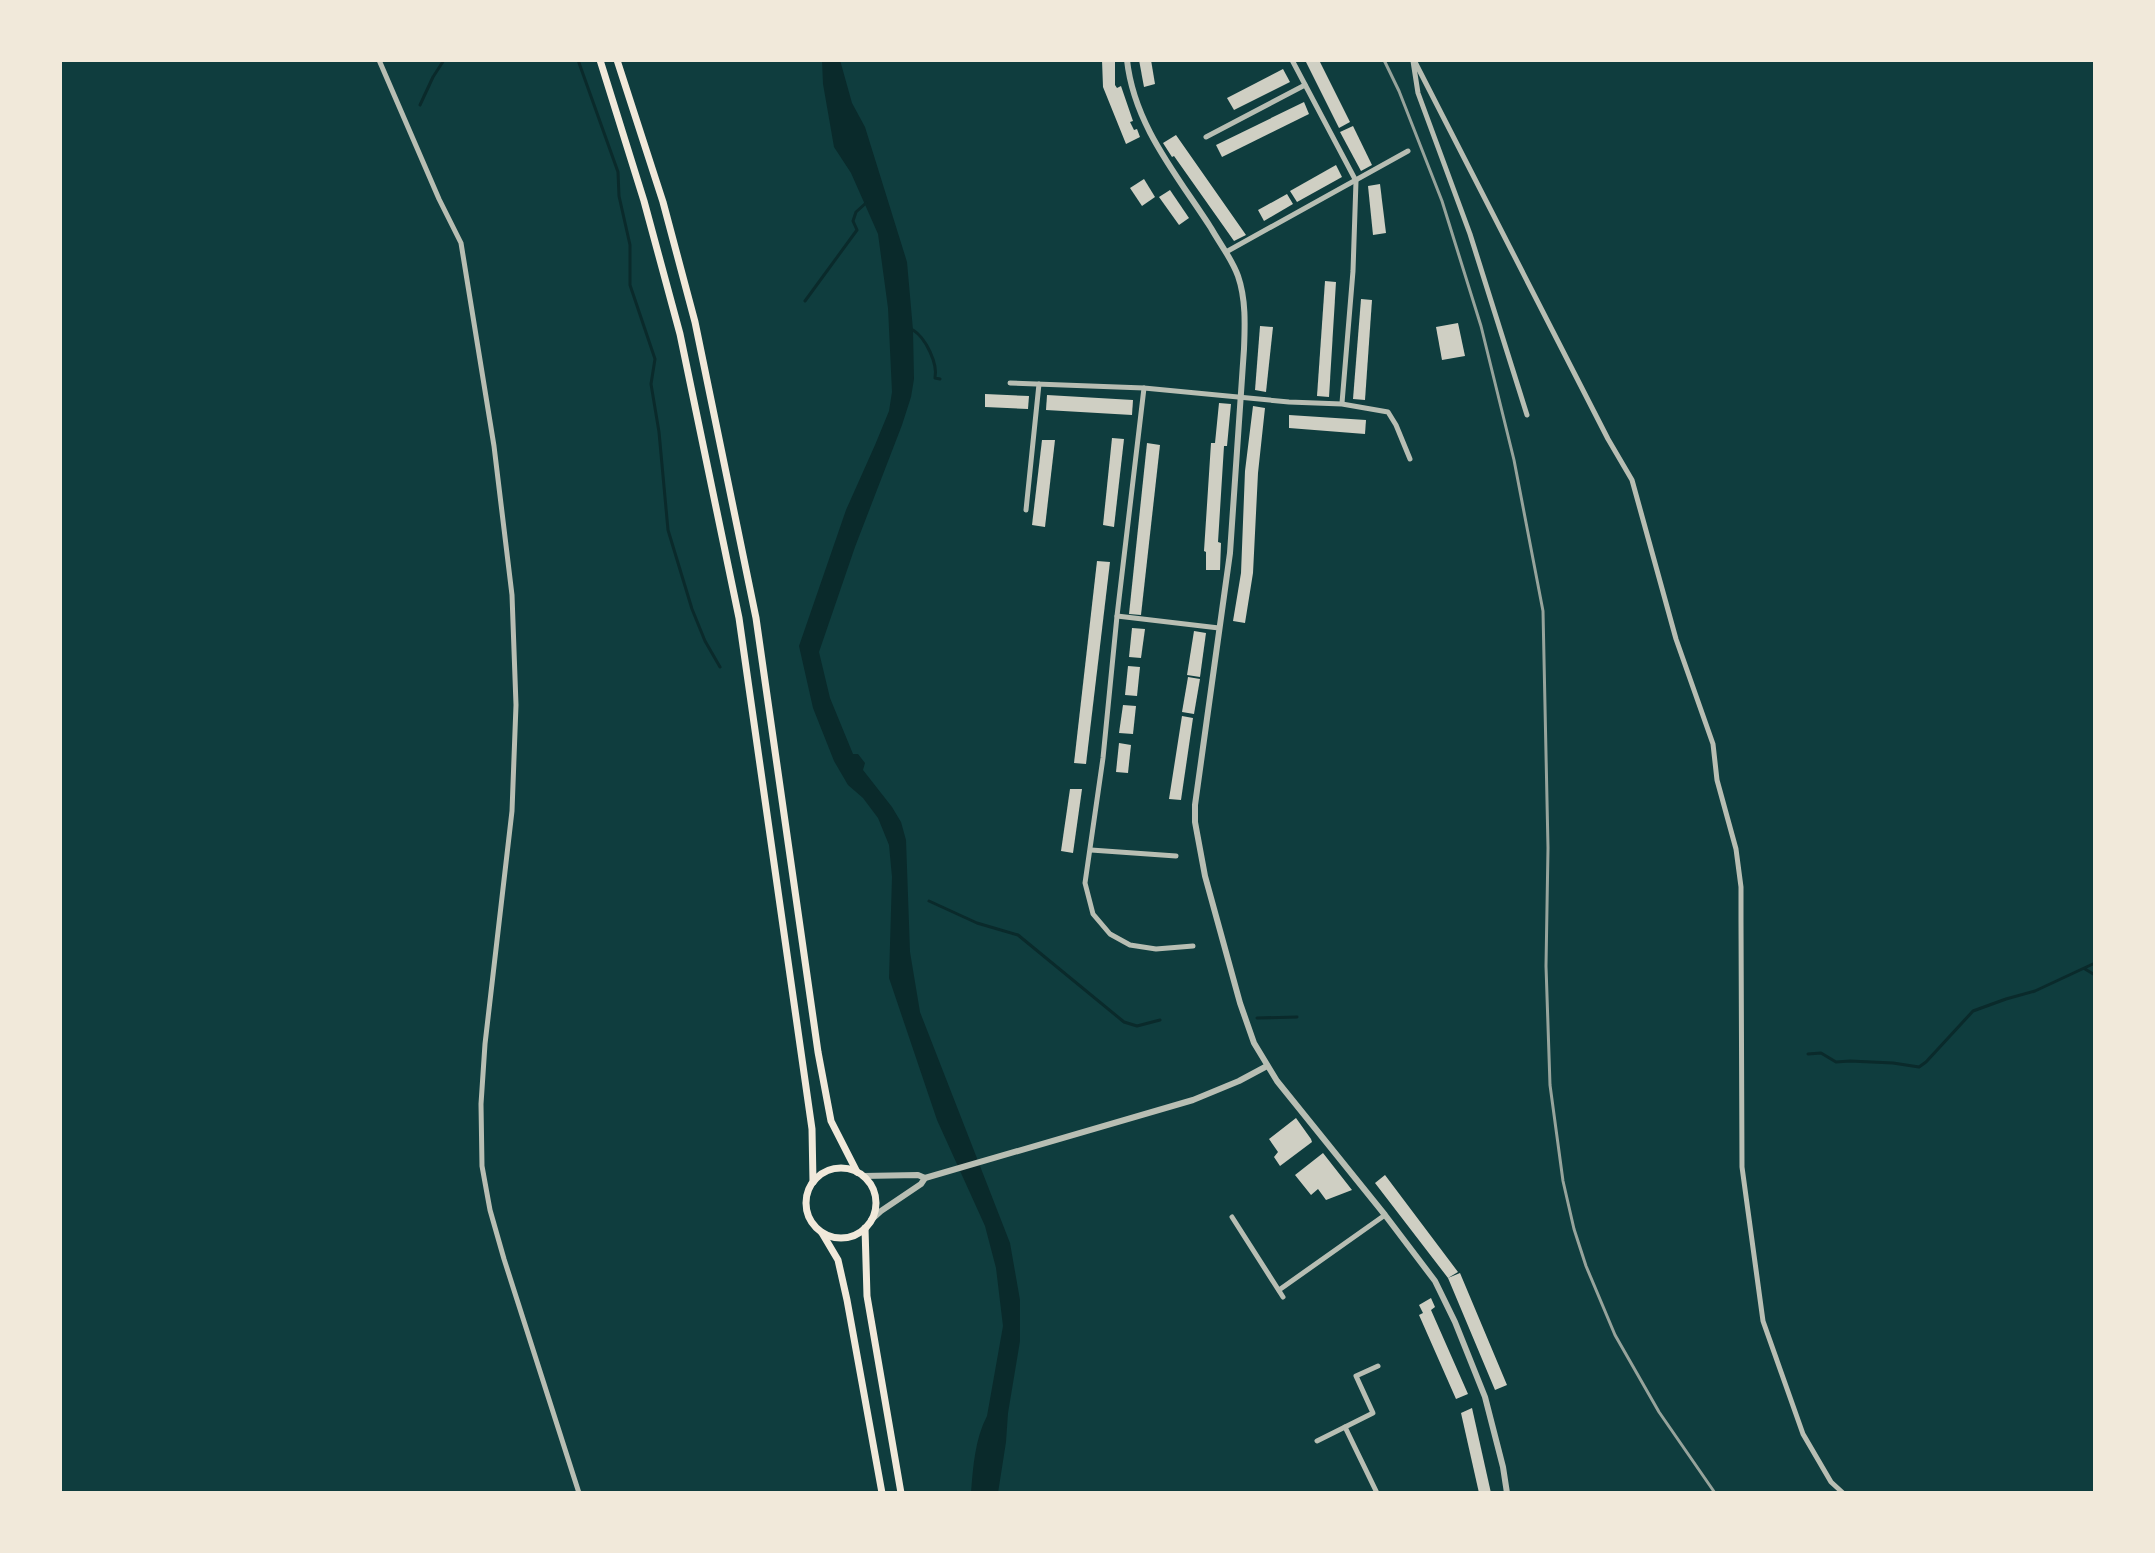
<svg xmlns="http://www.w3.org/2000/svg" width="2155" height="1553" font-family="Overpass,sans-serif">
	<style>
		.water { fill: #0a2a2b }
		.lines { fill: none; stroke-linecap: round; stroke-linejoin: round }
		.stream { stroke: #0a2a2b; stroke-width: 3 }
		.building { fill: #cfcfc3 }
		.minor { stroke: #b8beb3; stroke-width: 5 }
		.tertiary { stroke: #b8beb3; stroke-width: 6 }
		.primary { stroke: #f1e9da; stroke-width: 7 }
		.rail { stroke: #97a49c; stroke-width: 3 }
	</style>
	<rect width="100%" height="100%" fill="#0f3d3e"/>
	<path class="water" d="M822 60H840L852 103 865 127 907 262 913 330 914 379 911 397 902 425 855 547 819 652 830 698 853 754H858L865 763 863 770 892 807 901 822 906 840 910 952 920 1012 1010 1243 1020 1300V1341L1008 1413 1006 1442 998 1493H971C973 1467 975 1439 987 1416L1003 1326 996 1268 985 1226 937 1120 889 978 892 877 889 845 878 818 863 798 848 785 834 761 813 708 799 646 846 510 875 445 889 411 892 392 888 308 878 234 851 173 834 147 823 84Z"/>
	<g class="lines">
		<g class="stream">
			<polyline points="578,60 618,172 619,196 630,245 630,285 655,359 651,384 659,432 668,530 692,609 705,641 720,667"/>
			<polyline points="420,105 433,77 444,60"/>
			<polyline points="805,301 857,230 853,221 856,212 866,203"/>
			<path d="M913 330C926 338 938 364 935 378L940 379"/>
			<polyline points="929,901 977,923 1018,935 1124,1022 1137,1026 1160,1020"/>
			<polyline points="2085,969 2095,975"/>
			<polyline points="1257,1018 1297,1017"/>
			<polyline points="1808,1054 1821,1053 1836,1062 1850,1061 1893,1063 1919,1067 1926,1062 1973,1011 2006,999 2035,991 2095,963"/>
		</g>
	</g>
	<g class="building">
		<polygon points="1102,60 1115,60 1115,85 1117,88 1121,86 1133,121 1130,122 1134,130 1137,129 1140,137 1126,144 1103,87"/>
		<polygon points="1139,60 1151,60 1155,84 1144,87"/>
		<polygon points="1305,60 1319,60 1350,122 1339,128"/>
		<polygon points="1283,69 1290,82 1234,110 1227,98"/>
		<polygon points="1304,102 1309,114 1222,157 1216,145"/>
		<polygon points="1353,126 1372,165 1361,171 1340,132"/>
		<polygon points="1176,135 1246,235 1234,241 1174,156 1172,157 1163,143"/>
		<polygon points="1336,165 1342,177 1297,202 1290,191"/>
		<polygon points="1144,179 1155,197 1142,206 1130,188"/>
		<polygon points="1380,184 1386,233 1373,235 1368,186"/>
		<polygon points="1170,190 1189,218 1179,225 1159,197"/>
		<polygon points="1287,194 1293,204 1264,221 1258,210"/>
		<polygon points="1325,281 1336,282 1329,397 1317,396"/>
		<polygon points="1361,299 1372,300 1365,400 1353,399"/>
		<polygon points="1458,323 1465,356 1442,360 1436,327"/>
		<polygon points="1260,326 1273,327 1266,392 1255,390"/>
		<polygon points="985,394 1029,396 1028,409 985,407"/>
		<polygon points="1047,395 1133,400 1132,415 1046,410"/>
		<polygon points="1219,403 1231,404 1227,446 1224,446 1218,542 1221,543 1220,570 1206,570 1206,552 1204,551 1211,443 1215,443"/>
		<polygon points="1253,406 1265,408 1258,473 1253,573 1245,623 1233,621 1241,573 1245,471"/>
		<polygon points="1289,415 1366,420 1365,434 1289,428"/>
		<polygon points="1112,438 1124,439 1114,527 1103,525"/>
		<polygon points="1042,440 1055,440 1045,527 1032,525"/>
		<polygon points="1147,443 1160,445 1141,615 1129,614"/>
		<polygon points="1097,561 1110,562 1086,764 1074,763"/>
		<polygon points="1132,628 1145,629 1141,658 1129,657"/>
		<polygon points="1194,631 1206,633 1200,677 1187,675"/>
		<polygon points="1128,666 1140,667 1137,696 1125,695"/>
		<polygon points="1188,677 1200,679 1194,714 1182,712"/>
		<polygon points="1123,705 1136,706 1133,734 1119,733"/>
		<polygon points="1182,716 1193,718 1181,800 1169,799"/>
		<polygon points="1119,743 1131,745 1128,773 1116,772"/>
		<polygon points="1070,789 1082,789 1073,853 1061,851"/>
		<polygon points="1296,1118 1311,1139 1312,1142 1280,1166 1274,1157 1278,1152 1269,1139"/>
		<polygon points="1323,1153 1352,1190 1326,1200 1318,1189 1311,1195 1295,1175"/>
		<polygon points="1385,1175 1458,1272 1448,1278 1460,1273 1507,1385 1495,1390 1448,1278 1375,1183"/>
		<polygon points="1431,1298 1435,1307 1431,1310 1468,1394 1456,1399 1419,1315 1423,1313 1419,1305"/>
		<polygon points="1472,1408 1491,1493 1479,1493 1461,1413"/>
	</g>
	<g class="lines">
		<g class="minor">
			<polyline points="379,60 439,199 461,243 494,446 512,595 516,705 512,811 485,1044 481,1104 482,1166 490,1210 504,1259 579,1493"/>
			<polyline points="1292,60 1356,181 1353,271 1342,403"/>
			<polyline points="1414,60 1608,439 1632,480 1676,639 1713,744 1717,780 1736,849 1741,887 1741,921 1742,1167 1763,1321 1803,1434 1831,1482 1843,1493"/>
			<polyline points="1413,61 1418,93 1470,234 1527,415"/>
			<polyline points="1206,137 1305,85"/>
			<polyline points="1226,252 1408,151"/>
			<polyline points="1010,383 1144,388 1289,402 1342,404 1388,412 1396,425 1410,459"/>
			<polyline points="1144,388 1117,616 1103,758 1085,883 1093,914 1110,934 1130,945 1156,949 1193,946"/>
			<polyline points="1026,510 1039,384"/>
			<polyline points="1117,616 1219,628"/>
			<polyline points="1091,850 1176,856"/>
			<polyline points="1232,1217 1283,1297"/>
			<polyline points="1279,1290 1385,1215"/>
			<polyline points="1345,1427 1377,1493"/>
			<polyline points="1317,1441 1373,1413 1356,1376 1378,1366"/>
		</g>
		<g class="tertiary">
			<path d="M1127 60C1134 125 1177 175 1211 228 1220 244 1232 259 1238 276 1246 299 1245 325 1244 349L1230 553 1195 805V822L1205 876 1240 1003 1254 1043 1277 1081 1385 1215 1435 1281 1455 1322 1485 1397 1503 1467 1507 1493"/>
			<polyline points="863,1176 918,1175 925,1178"/>
			<polyline points="871,1220 881,1211 921,1184 925,1178 1193,1100 1239,1081 1267,1066"/>
		</g>
		<g class="primary">
			<polyline points="600,60 644,201 680,334 739,618 812,1129 813,1182"/>
			<polyline points="617,60 663,202 695,322 756,618 818,1052 831,1121 857,1172"/>
			<circle cx="841" cy="1203" r="35"/>
			<polyline points="865,1228 867,1296 901,1493"/>
			<polyline points="822,1233 838,1260 847,1300 882,1493"/>
		</g>
		<polyline class="rail" points="1384,60 1399,91 1442,201 1481,326 1514,460 1543,611 1548,848 1546,966 1550,1085 1563,1181 1574,1229 1586,1266 1615,1335 1659,1412 1715,1493"/>
	</g>
	<rect width="2155" height="1553" fill="none" stroke="#f1e9da" stroke-width="124"/>
</svg>
